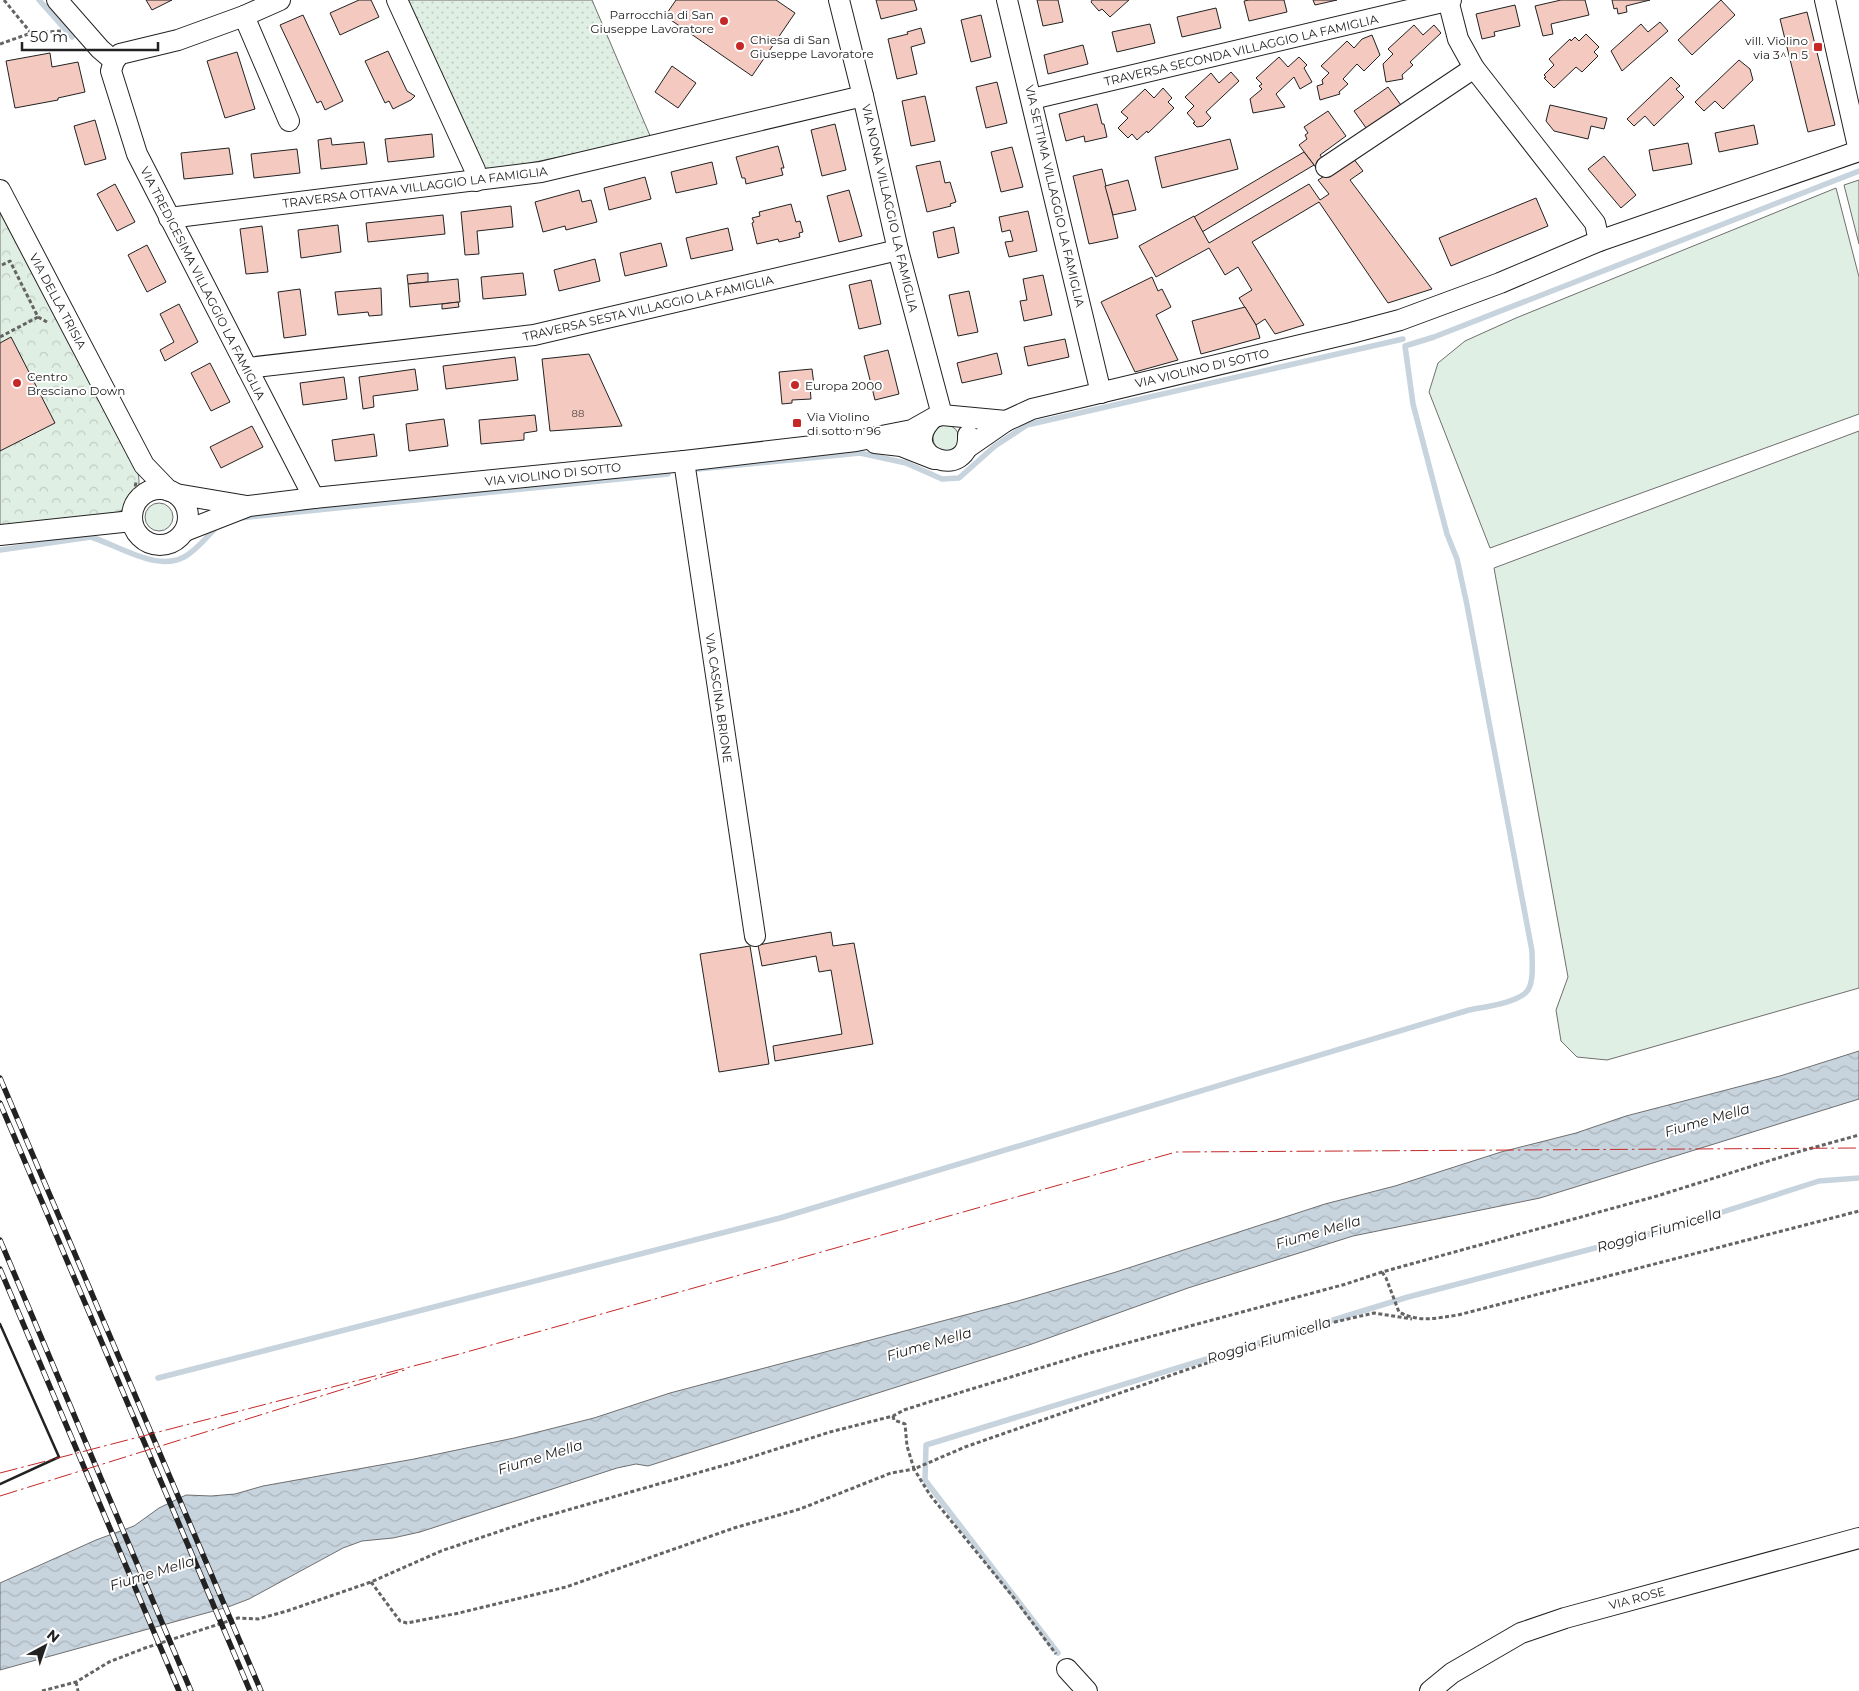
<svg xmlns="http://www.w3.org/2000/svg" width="1859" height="1691" font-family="Montserrat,sans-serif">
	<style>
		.grass { fill: #e0efe3; stroke: #6f6f6f }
		.park { fill: url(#park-crowns); stroke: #6f6f6f }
		.garden { fill: url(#garden-dots); stroke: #6f6f6f }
		.water { fill: url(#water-waves); stroke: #6f6f6f }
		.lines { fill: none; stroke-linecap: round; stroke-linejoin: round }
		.stream { stroke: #c7d3dd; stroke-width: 5.5 }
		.building { fill: #f3c9c0; stroke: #222 }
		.minor-casing { stroke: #222; stroke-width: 22 }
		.path { stroke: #646464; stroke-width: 3; stroke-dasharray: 4 2.5; stroke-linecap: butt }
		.minor { stroke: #fff; stroke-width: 20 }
		.rail-casing { stroke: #222; stroke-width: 5.5 }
		.rail { stroke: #fff; stroke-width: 4; stroke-dasharray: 11; stroke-linecap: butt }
		.wall { stroke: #222; stroke-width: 2.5 }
		.power { stroke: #c62828; stroke-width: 1; stroke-dasharray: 18 4 2.5 4; stroke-linecap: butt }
		.poi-dot { fill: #c62828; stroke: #fff; stroke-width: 2 }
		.labels { text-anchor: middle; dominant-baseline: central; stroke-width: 4; stroke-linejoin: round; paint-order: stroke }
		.number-label { font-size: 10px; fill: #564c4a }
		.poi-label { font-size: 12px; fill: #222; stroke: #fff; text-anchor: start }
		.street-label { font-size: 12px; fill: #222; stroke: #fff }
		.water-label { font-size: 14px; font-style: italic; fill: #222; stroke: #fff }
	</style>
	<defs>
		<pattern id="park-crowns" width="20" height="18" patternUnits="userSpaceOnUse" patternTransform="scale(1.25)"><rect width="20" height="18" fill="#e0efe3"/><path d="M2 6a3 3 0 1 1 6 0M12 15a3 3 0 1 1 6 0" fill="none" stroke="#c0cdc2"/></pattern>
		<pattern id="garden-dots" width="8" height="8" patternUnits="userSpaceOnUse" patternTransform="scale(1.25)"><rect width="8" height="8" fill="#e0efe3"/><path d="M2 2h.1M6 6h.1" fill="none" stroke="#c0cdc2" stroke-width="1.8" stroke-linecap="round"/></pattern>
		<pattern id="water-waves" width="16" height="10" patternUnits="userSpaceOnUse" patternTransform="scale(1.25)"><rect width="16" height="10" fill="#c7d3dd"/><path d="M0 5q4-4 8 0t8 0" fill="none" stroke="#abb5bd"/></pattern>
	</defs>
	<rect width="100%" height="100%" fill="#fff"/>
	<g class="grass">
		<polygon points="1859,180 1859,244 1844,185"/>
		<polygon points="1836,188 1859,277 1859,414 1490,548 1429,392 1438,363 1465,341 1516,318"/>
		<circle cx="946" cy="438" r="13"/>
		<polygon points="1859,431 1859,988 1607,1060 1577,1057 1561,1041 1556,1010 1568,977 1494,568"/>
		<circle cx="159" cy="517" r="14"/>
	</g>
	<path class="park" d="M0 207 137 468C143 493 136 504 113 515L0 529Z"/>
	<polygon class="garden" points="405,0 592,0 651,138 482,173"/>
	<polygon class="water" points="1859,1051 1859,1099 1540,1198 1353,1236 1188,1288 1029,1345 648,1466 636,1464 617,1468 420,1532 393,1538 362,1541 343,1548 249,1599 228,1607 0,1670 0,1583 96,1540 134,1526 159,1508 186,1495 211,1496 235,1494 263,1486 414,1459 514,1438 594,1418 670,1393 1018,1301 1116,1272 1325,1204 1395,1186 1501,1152 1576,1133 1626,1116 1780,1076"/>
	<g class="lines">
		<g class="stream">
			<polyline points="39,0 72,37"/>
			<polyline points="698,469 860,453 906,463 942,479 959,478 995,446 1027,425 1403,339"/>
			<polyline points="240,518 668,474"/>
			<path d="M0 550 91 537C120 546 162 576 190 553 201 545 209 534 218 526"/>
			<path d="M158 1378 780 1218 1469 1010C1483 1007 1519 1003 1528 990 1534 980 1532 963 1532 951L1467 605 1457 559 1447 534 1413 404 1405 346 1434 337 1859 171"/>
			<polyline points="1058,1653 925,1480 926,1445 1408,1297 1679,1226 1819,1181 1859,1178"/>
		</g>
	</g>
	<g class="building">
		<polygon points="146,0 172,0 152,10"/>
		<polygon points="359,0 371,0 379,17 340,35 330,13"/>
		<polygon points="676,0 776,0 795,13 752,76 665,16"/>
		<polygon points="876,0 914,0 917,10 881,19"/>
		<polygon points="1037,0 1058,0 1063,22 1043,26"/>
		<polygon points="1092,0 1129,0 1110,17 1102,9 1099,11 1091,2"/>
		<polygon points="1249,0 1284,0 1287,12 1249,21 1244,1"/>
		<polygon points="1313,0 1337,0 1315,5"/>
		<polygon points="1561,0 1585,0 1589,15 1551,24 1553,34 1543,36 1535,6"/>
		<polygon points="1612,0 1650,0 1626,6 1627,12 1618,14 1617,8 1614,9"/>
		<polygon points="1721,0 1735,15 1692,55 1678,40"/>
		<polygon points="1515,5 1520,26 1494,32 1495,36 1482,39 1476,14"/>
		<polygon points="1216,8 1221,28 1182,37 1177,17"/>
		<polygon points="1807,12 1835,125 1808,132 1780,19"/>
		<polygon points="303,15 343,101 325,110 321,101 317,103 280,25"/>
		<polygon points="981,15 991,57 971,62 961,20"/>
		<polygon points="1660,22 1668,31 1622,71 1611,51 1641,24 1648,32"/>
		<polygon points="1150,24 1155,43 1117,52 1112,32"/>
		<polygon points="1414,25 1423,35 1434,25 1441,33 1410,62 1413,65 1402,75 1403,79 1386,82 1383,64 1393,54 1388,49"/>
		<polygon points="921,28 925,43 911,47 917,74 897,79 888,39 908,34 907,32"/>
		<polygon points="1586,34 1599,47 1594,52 1598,56 1582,72 1576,67 1554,88 1544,78 1546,77 1544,75 1554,65 1549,59 1570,39 1571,41 1575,37 1579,41"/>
		<polygon points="1372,35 1380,55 1364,71 1357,64 1343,79 1348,84 1339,92 1340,94 1320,100 1317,86 1323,84 1322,80 1329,73 1321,66 1347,41 1354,48 1362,39"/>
		<polygon points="1083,45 1088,64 1048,74 1044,55"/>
		<polygon points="388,51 407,91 415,96 411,100 393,109 389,101 385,103 365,61"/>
		<polygon points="237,52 255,109 225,118 207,61"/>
		<polygon points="50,53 52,67 78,62 85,92 58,98 58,100 15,108 6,61"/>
		<polygon points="1279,57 1288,67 1299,57 1307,65 1304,68 1312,82 1300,89 1294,77 1276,94 1285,107 1253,113 1250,99 1262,89 1259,86 1262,84 1256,78"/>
		<polygon points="1739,60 1750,69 1753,80 1723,109 1715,101 1704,111 1695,102"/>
		<polygon points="672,66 696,83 678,108 655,92"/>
		<polygon points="1231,72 1239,81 1206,112 1211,118 1203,126 1197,127 1193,123 1195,122 1187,113 1194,106 1185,97 1211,73 1219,83"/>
		<polygon points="1671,77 1680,86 1676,89 1684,97 1654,126 1645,116 1634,126 1627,119"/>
		<polygon points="997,82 1007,123 986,128 976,87"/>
		<polygon points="1388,87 1403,108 1369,132 1354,111"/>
		<polygon points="1163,88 1172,98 1168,102 1174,108 1148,133 1147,131 1137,140 1132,134 1128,138 1118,128 1128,118 1121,112 1145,89 1154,98"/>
		<polygon points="925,96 935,141 911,146 902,101"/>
		<polygon points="1097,104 1102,124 1104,124 1107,137 1085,142 1084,136 1066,141 1059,114"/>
		<polygon points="1550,105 1607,118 1604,129 1591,126 1588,139 1554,131 1546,121"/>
		<polygon points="1328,111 1346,136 1320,155 1325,162 1317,169 1299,145 1307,139 1305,135 1308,133 1304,127"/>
		<polygon points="95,120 106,159 85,165 74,126"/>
		<polygon points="835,124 846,170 822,176 811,130"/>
		<polygon points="1754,125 1758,144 1719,152 1715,133"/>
		<polygon points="432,134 434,157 388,162 385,139"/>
		<polygon points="331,138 332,145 364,142 367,164 321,169 318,140"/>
		<polygon points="1230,139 1238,169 1162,188 1155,157"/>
		<polygon points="1688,143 1692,164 1653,171 1649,150"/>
		<polygon points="778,146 784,168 781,168 783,175 746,184 745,178 742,178 736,157"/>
		<polygon points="1012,147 1023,187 1001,192 991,152"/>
		<polygon points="229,148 233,174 184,179 181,153"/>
		<polygon points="297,149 300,173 254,178 251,154"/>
		<polygon points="1304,152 1314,165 1202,232 1194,217"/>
		<polygon points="1604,156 1636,195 1621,208 1588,169"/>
		<polygon points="1353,158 1363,171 1350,180 1432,289 1388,303 1319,202 1252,242 1304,325 1275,334 1265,319 1256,325 1239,298 1252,290 1238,267 1225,275 1209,248 1156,277 1139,246 1194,216 1209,243 1309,184 1320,200 1329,194 1318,180"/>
		<polygon points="940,161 945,183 950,182 956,202 950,204 951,206 927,212 916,166"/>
		<polygon points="712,162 717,184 676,193 671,172"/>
		<polygon points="1102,169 1118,238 1089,244 1073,176"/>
		<polygon points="645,177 651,199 609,210 604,188"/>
		<polygon points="1128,180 1136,210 1113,215 1105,186"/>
		<polygon points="115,184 135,222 117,231 97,194"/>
		<polygon points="579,190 582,202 591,200 597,222 566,230 565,226 543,232 535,202"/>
		<polygon points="849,190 862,236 839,242 827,196"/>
		<polygon points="1536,198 1548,226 1451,266 1439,238"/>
		<polygon points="791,204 796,222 800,221 803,232 799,233 800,237 779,242 778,239 757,244 752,223 754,222 752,218 760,216 759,212"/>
		<polygon points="511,206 513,227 477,231 479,254 465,255 461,212"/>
		<polygon points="1028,211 1037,251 1009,257 1005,242 1013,241 1010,230 1002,232 999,217"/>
		<polygon points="443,215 445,234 368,242 366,223"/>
		<polygon points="338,225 341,252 301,258 298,230"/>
		<polygon points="262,226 268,272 246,274 240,229"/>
		<polygon points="954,227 959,253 938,258 933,232"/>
		<polygon points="728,228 733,250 691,259 686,238"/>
		<polygon points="661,243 667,266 625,276 620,253"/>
		<polygon points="147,245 166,282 147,292 128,255"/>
		<polygon points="595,259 600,281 559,291 554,270"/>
		<polygon points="428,273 428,282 408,284 407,275"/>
		<polygon points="523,273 526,295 483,299 481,277"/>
		<polygon points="1043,275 1052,315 1024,321 1020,301 1027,300 1023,279"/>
		<polygon points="1152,277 1158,291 1162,289 1171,307 1156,315 1178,360 1135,372 1101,302"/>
		<polygon points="458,279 460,302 410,307 408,284"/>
		<polygon points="871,280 881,324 859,329 849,285"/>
		<polygon points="381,288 382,315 369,316 368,312 338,315 335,292"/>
		<polygon points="300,289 306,335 284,338 278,292"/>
		<polygon points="969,291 978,332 958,336 949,295"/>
		<polygon points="458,302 459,307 442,309 442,304"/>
		<polygon points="179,304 198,342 165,361 160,350 174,342 160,314"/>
		<polygon points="1245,307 1256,325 1260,338 1201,354 1192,321"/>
		<polygon points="11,337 55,423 0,451 0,343"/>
		<polygon points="1065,339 1069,357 1028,366 1024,347"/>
		<polygon points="888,350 899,394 875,400 864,356"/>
		<polygon points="997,353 1002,374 962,383 957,363"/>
		<polygon points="589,354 622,426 550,431 542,359"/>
		<polygon points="515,357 518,380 446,389 443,366"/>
		<polygon points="210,363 230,402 211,411 191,373"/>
		<polygon points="415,369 418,390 373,396 374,407 363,409 359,377"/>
		<polygon points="812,369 814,385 810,386 811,399 792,400 792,403 782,404 779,372"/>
		<polygon points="344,377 347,399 303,405 300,383"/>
		<polygon points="535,415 537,431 524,433 524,440 481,444 479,420"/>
		<polygon points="444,419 448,446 409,451 406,424"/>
		<polygon points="252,426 263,447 221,468 210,447"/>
		<polygon points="374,434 377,456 335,461 332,440"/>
		<polygon points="831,932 833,946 854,943 873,1044 775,1061 773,1046 842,1034 831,970 819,972 816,956 762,966 758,945"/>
		<polygon points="750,946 769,1064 719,1072 700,954"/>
	</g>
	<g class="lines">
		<defs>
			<g id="minor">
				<polyline points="57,0 100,49 114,61 120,54 178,40 244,16 280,0"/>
				<polyline points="397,0 475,170 476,181"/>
				<polyline points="839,0 863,96 898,250 942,415"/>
				<polyline points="1007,0 1101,393"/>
				<polyline points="1448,0 1458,39 1474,68 1595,223 1599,241"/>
				<polyline points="1825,0 1859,151"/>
				<polyline points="244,16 289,121"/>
				<polyline points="114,61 111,71 137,154 314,498"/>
				<polyline points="1032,99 1451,0"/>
				<polyline points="1326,167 1474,68"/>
				<polyline points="0,190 144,465 169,491"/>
				<polyline points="169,218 541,172 863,96"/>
				<polyline points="247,368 534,335 898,250"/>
				<path d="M930 421C898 458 971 481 968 435"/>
				<polyline points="875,443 901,446 934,459"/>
				<polyline points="967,448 1006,421 1032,409 1351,333 1400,320 1500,283 1599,241 1859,151"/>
				<polyline points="684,461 755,936"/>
				<circle cx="160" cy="517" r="28"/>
				<polyline points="176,494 247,506"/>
				<polyline points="185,531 249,506 314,498 684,461 856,441 912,430 935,417 942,415 1006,421"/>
				<polyline points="0,535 132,521"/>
				<polyline points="1067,1669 1087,1691"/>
				<polyline points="1430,1691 1452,1673 1521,1633 1565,1618 1859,1538"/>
			</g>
		</defs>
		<use href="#minor" class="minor-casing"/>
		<g class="path">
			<polyline points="31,33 61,31"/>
			<polyline points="0,44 31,33 4,0"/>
			<polyline points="2,265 10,261 38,317 47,322"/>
			<polyline points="0,337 38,317"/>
			<polyline points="126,503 134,493 136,482"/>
			<path d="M1382 1272 1386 1278 1399 1312C1420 1323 1436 1318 1458 1315L1859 1211"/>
			<polyline points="893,1416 894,1420 905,1424 907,1446 914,1469 965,1447 1183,1371 1326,1324 1374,1313 1412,1319"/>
			<polyline points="371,1582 400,1621 407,1623 459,1613 566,1587 734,1528 800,1509 891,1473 914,1469 930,1495 1014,1598 1056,1654"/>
			<polyline points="76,1682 78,1691"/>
			<polyline points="42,1691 76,1682 109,1662 145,1648 238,1618 258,1619 287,1611 371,1582 441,1551 536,1519 739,1461 830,1432 893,1416 904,1410 929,1402 1086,1354 1346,1284 1382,1272 1657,1196 1794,1153 1859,1135"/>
		</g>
		<use href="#minor" class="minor"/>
		<defs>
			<g id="rail">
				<polyline points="0,1078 261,1691"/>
				<polyline points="0,1103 250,1691"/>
				<polyline points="0,1240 191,1691"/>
				<polyline points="0,1269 179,1691"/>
			</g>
		</defs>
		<use href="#rail" class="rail-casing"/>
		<use href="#rail" class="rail"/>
		<polyline class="wall" points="0,1324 59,1457 0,1484"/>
		<g class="power">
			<polyline points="0,1473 456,1355 1176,1152 1859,1148"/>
			<polyline points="0,1496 408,1369"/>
		</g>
	</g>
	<g class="poi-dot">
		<circle cx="724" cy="21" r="5"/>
		<circle cx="740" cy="46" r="5"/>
		<rect x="1813" y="42" width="10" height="10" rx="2.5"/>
		<circle cx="17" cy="383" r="5"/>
		<circle cx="795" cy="385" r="5"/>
		<rect x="792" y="418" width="10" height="10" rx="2.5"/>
	</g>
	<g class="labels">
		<g class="number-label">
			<text x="578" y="413">88</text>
		</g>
		<g class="poi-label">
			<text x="714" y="14" text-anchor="end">Parrocchia di San<tspan x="714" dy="14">Giuseppe Lavoratore</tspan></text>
			<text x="750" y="39">Chiesa di San<tspan x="750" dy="14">Giuseppe Lavoratore</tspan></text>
			<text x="1808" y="40" text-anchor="end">vill. Violino<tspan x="1808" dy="14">via 3^ n 5</tspan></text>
			<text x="27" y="376">Centro<tspan x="27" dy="14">Bresciano Down</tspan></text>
			<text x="805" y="385">Europa 2000</text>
			<text x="807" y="416">Via Violino<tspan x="807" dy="14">di sotto n 96</tspan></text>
		</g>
		<g class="street-label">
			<text transform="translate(1241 50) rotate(-13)">TRAVERSA SECONDA VILLAGGIO LA FAMIGLIA</text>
			<text transform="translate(415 187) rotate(-7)">TRAVERSA OTTAVA VILLAGGIO LA FAMIGLIA</text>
			<text transform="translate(1055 196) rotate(77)">VIA SETTIMA VILLAGGIO LA FAMIGLIA</text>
			<text transform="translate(890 208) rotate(77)">VIA NONA VILLAGGIO LA FAMIGLIA</text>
			<text transform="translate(203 283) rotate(63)">VIA TREDICESIMA VILLAGGIO LA FAMIGLIA</text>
			<text transform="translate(58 301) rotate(62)">VIA DELLA TRISIA</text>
			<text transform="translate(648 308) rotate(-13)">TRAVERSA SESTA VILLAGGIO LA FAMIGLIA</text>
			<text transform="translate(1202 368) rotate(-13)">VIA VIOLINO DI SOTTO</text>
			<text transform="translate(553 474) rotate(-6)">VIA VIOLINO DI SOTTO</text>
			<text transform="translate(719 698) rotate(82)">VIA CASCINA BRIONE</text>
			<text transform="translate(1637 1598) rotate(-15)">VIA ROSE</text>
		</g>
		<g class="water-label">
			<text transform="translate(1707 1120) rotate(-16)">Fiume Mella</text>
			<text transform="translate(1659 1230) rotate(-16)">Roggia Fiumicella</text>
			<text transform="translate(1318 1232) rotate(-16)">Fiume Mella</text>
			<text transform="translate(1269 1340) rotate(-17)">Roggia Fiumicella</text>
			<text transform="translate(929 1344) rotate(-16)">Fiume Mella</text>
			<text transform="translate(540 1457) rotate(-17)">Fiume Mella</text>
			<text transform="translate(152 1573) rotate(-17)">Fiume Mella</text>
		</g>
	</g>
	<g transform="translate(45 1646) rotate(40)" stroke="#ffffff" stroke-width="4" paint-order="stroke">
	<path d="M0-4L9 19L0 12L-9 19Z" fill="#222222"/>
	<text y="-8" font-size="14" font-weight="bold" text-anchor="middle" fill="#222222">N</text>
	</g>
	<path d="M22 42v8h136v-8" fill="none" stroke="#222222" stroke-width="2.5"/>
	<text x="30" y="42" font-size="15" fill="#222222" stroke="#ffffff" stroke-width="4" paint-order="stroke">50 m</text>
</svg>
